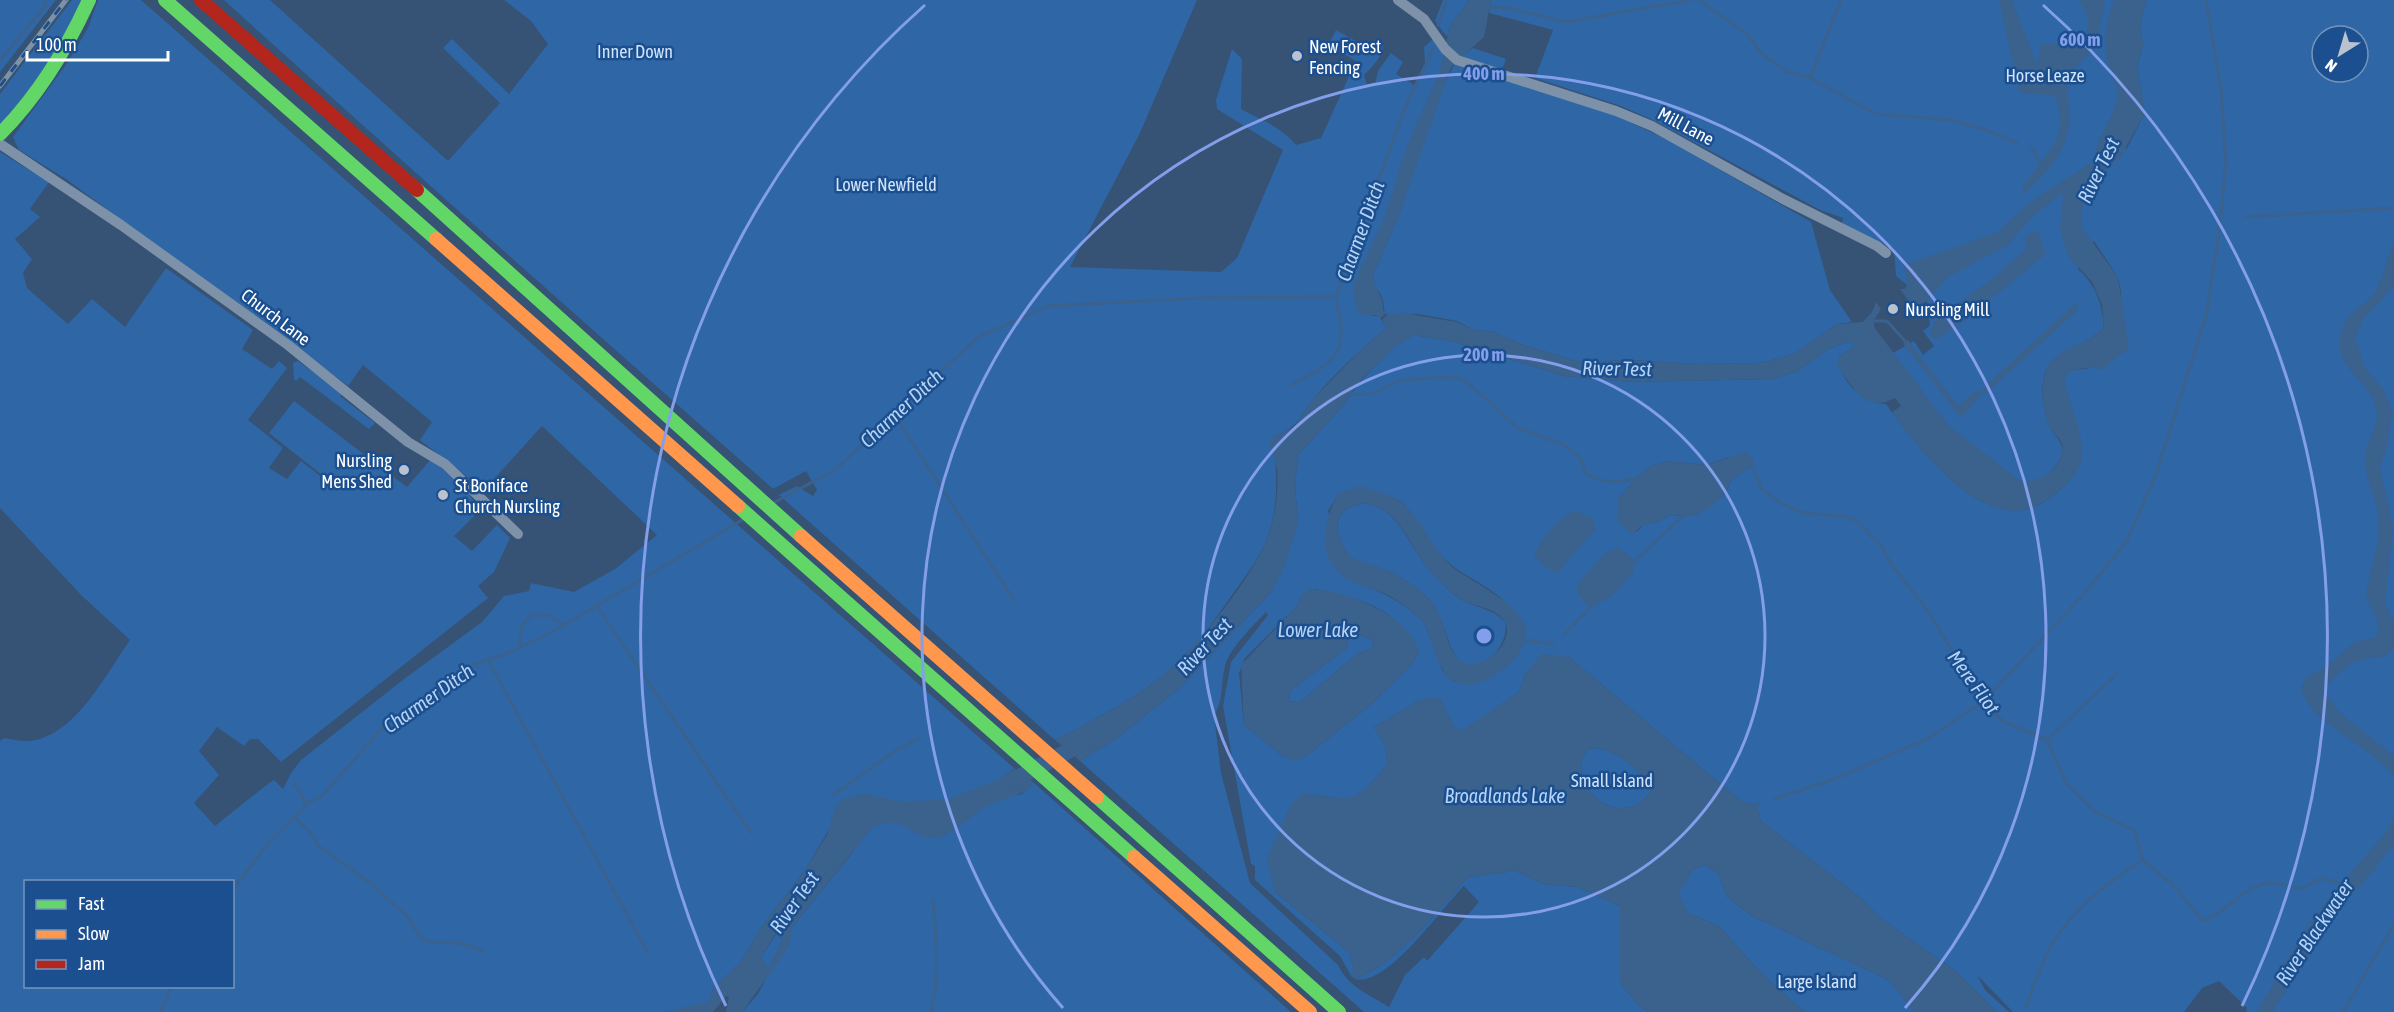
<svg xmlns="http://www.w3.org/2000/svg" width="2394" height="1012" font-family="'Asap Condensed',sans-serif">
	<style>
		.green { fill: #2f66a5; fill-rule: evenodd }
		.water { fill: #3b618d; fill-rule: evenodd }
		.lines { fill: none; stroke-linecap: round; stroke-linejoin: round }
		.stream { stroke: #3b618d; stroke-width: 3 }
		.river { stroke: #3b618d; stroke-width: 16 }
		.street { stroke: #7d92a8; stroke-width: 10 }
		.fast { stroke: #63d668; stroke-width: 14 }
		.slow { stroke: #ff974d; stroke-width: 14 }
		.jam { stroke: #b3261e; stroke-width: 14 }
		.rail-casing { stroke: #7e92a7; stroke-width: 5 }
		.rail { stroke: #1b4f8f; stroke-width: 3; stroke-dasharray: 9; stroke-linecap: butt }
		.ring { fill: none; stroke: #839eea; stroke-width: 3 }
		.poi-dot { fill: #b9c2ce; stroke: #1b4f8f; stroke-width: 2 }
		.labels { text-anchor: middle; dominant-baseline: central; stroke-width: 5; stroke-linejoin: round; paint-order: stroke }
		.poi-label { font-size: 18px; fill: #fff; stroke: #1b4f8f; text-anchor: start }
		.park-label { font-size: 18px; fill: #cfe3fa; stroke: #1b4f8f }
		.street-label { font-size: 18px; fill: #fff; stroke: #1b4f8f }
		.water-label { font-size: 20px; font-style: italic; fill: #b5d3f5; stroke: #1b4f8f }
		.centre { fill: #839eea; stroke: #1b4f8f; stroke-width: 3 }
		.ring-label { font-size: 18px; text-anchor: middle; font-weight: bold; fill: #839eea; stroke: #1b4f8f; stroke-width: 5; stroke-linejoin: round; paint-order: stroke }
	</style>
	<rect width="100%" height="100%" fill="#365274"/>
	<g class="green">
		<polygon points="0,0 56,0 0,72"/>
		<path d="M72 0H83C60 45 37 90 0 125V94Z"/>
		<path d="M98 0H141L1014 768 999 780 1017 795 1022 794 1033 782 1291 1012H742L758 994 792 927 854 851 833 823 805 870 761 928 740 963 714 987 709 1002 704 1005 663 1012H0V741L4 738C11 739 19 741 27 741 74 739 105 675 130 640L81 595 0 508V152L49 182 30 209 40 217 15 239 32 259 23 273 27 288 68 324 92 299 125 327 166 268 253 330 242 349 272 369 279 361 287 368 248 420 283 448 269 468 287 479 301 461 320 476 322 475 269 433 294 401 407 487 431 459 460 484 481 509 454 536 472 551 497 525 510 538 494 572 478 586 488 598 281 762 258 739H250L244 746 217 727 199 751 219 775 194 803 215 826 269 783 274 780 283 789 291 773 301 760 404 679 482 622 504 596 529 591 531 583 574 592 615 569 657 535 542 426 484 490 420 440 432 422 363 365 348 386 66 179 19 150 13 137 68 62 88 28ZM26 882H232V986H26Z"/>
		<path d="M224 0H270L448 161 500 103 443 48 452 39 509 94 548 44 531 21 504 0H1197L1140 133 1070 267 1221 272 1237 258 1283 150 1217 109 1216 100 1232 49 1242 59 1241 109C1260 119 1283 128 1296 145L1321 138 1356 61 1328 45 1336 30 1370 49 1376 39 1383 42C1384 56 1373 66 1364 75L1367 85 1375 84 1378 71 1391 53 1403 62 1396 74 1414 85 1425 63 1424 47 1433 39 1450 58 1374 251 1372 316H1379L1386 328C1362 349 1336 372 1315 397 1297 419 1302 425 1273 437 1277 469 1279 505 1268 536 1261 556 1247 574 1235 591 1214 621 1191 654 1161 677 1129 702 1092 721 1055 740L779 495 797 486 813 496 817 490 806 471 773 489C589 327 406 165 224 0Z"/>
		<polygon points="1443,0 1469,0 1450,26 1447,37 1435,21"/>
		<path d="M1491 0H2126V150L2145 113 2137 67 2143 44 2140 27 2146 0H2394V1012H2246L2247 1008 2219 981 2202 988 2184 1012H2013L1977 975 1985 990 2009 1012H1997L1957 972 1883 920 1861 898 1761 821 1756 805 1742 802 1569 657 1526 672 1519 692 1463 731 1454 727 1440 699H1422L1374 727 1385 745 1388 764 1365 790 1348 800 1325 796 1274 891 1350 953 1354 972 1351 976 1340 956 1255 880V866L1251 864 1223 706 1231 662 1268 615 1266 612C1253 626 1235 643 1227 660 1220 676 1225 701 1214 715L1221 773 1250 883 1338 965C1349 988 1369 994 1389 1007L1405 975 1424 957 1427 961 1479 902 1464 886C1442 907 1387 988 1355 979 1402 960 1435 913 1468 877L1515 871 1544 884 1578 887 1620 906V982L1638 1005 1648 1012H1364L1080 761 1116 739 1181 687 1272 591 1298 524 1295 486 1298 455 1341 408 1360 382 1395 346 1414 335 1451 341 1564 376 1631 382 1772 379 1798 371 1828 349 1850 341 1854 347 1839 356C1838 380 1863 404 1886 404 1914 442 1968 516 2023 510 2039 508 2054 495 2066 485L2065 376 2070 371 2096 367 2121 309V291L2118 277 2094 241 2078 269C2096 286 2102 302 2104 327 2089 346 2058 346 2046 370 2039 386 2043 415 2051 429 2056 438 2064 442 2062 454 2058 468 2042 479 2032 489L1986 479 1893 353 1914 341 1923 355 1934 346 1923 331 1930 325 1927 301 1896 276 1894 249 1842 224 1843 218 1820 210 1655 121 1621 106 1535 78 1553 30 1489 13ZM2322 36H2358V72H2322ZM1729 457 1752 466 1732 479 1725 494 1711 506 1695 515 1668 516 1658 522 1643 525 1637 532 1618 499 1636 478 1652 466 1666 461 1707 465ZM1339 493C1356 494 1382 491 1398 500 1417 512 1425 538 1440 554 1459 576 1487 583 1506 603 1515 612 1519 628 1525 640L1517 656 1454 682 1442 670 1425 624C1407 604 1384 592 1358 584L1328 511ZM1315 589C1340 594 1369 600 1390 616 1401 625 1410 640 1419 652L1412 664 1369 706 1305 757H1284L1244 725 1239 673 1245 658 1297 606 1301 596Z"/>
		<polygon points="1473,48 1506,59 1502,70 1460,57"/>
		<path d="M1456 61 1617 116 1668 140 1811 222 1830 290 1852 322 1837 324 1795 353 1777 359 1759 363 1696 364 1631 360 1579 362 1520 344 1494 332 1474 330 1457 321 1418 314 1387 315C1382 309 1385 307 1383 300 1380 289 1373 290 1373 275L1399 215 1440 93Z"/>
		<polygon points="298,361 342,393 340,396 375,423 369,429 300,377 296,381 294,380 293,363"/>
		<path d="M1363 503C1400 507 1408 547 1430 570 1439 580 1452 595 1464 601 1480 609 1494 609 1505 622 1510 643 1486 672 1463 663 1448 656 1445 615 1429 599 1416 587 1400 575 1383 569 1375 565 1364 565 1357 561 1341 552 1329 522 1346 509 1350 506 1358 505 1363 503Z"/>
		<polygon points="1356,633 1372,640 1374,647 1357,654 1300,702 1288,701 1291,690 1346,649 1349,638"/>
		<path d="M1596 748C1619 752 1635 767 1650 784V792C1620 835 1561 783 1588 749Z"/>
		<polygon points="1704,865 1718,873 1727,897 1752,916 1889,980 1915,1012 1804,1012 1760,972 1719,926 1688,913 1678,894 1693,869"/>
		<polygon points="777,933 781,933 782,942 768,969 761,957"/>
	</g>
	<g class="water">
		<path d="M1469 0H1491L1484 37 1451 67 1399 215 1373 275C1373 289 1385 296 1383 310L1386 313 1381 318 1376 315 1367 316 1357 311 1353 289 1358 274 1383 222 1407 146 1439 73 1450 26Z"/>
		<path d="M1999 0H2012L2037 66 2041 44H2077C2093 31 2090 17 2079 0H2105L2097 45 2067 77C2067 92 2070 109 2069 125 2066 155 2043 176 2022 195 2019 183 2056 150 2059 132 2062 119 2058 107 2055 95L2025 94 2019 91Z"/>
		<path d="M2114 0H2146L2140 27 2143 44 2137 67 2145 113 2120 158 2090 185 2081 214 2082 228 2118 277 2129 348 2101 370C2093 365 2072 369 2065 376V385C2070 403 2083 434 2082 452 2082 470 2070 483 2056 493 2047 500 2036 508 2024 510 1974 518 1917 448 1892 412L1901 406 1895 398C1867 414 1853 388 1838 367L1839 356 1854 347 1850 341 1828 349 1798 371 1772 379 1631 382 1564 376 1451 341 1414 335 1395 347 1360 381 1341 408 1298 455 1295 486 1298 524 1284 567 1272 591 1181 687 1116 739 1080 761 1055 740C1092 721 1129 702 1161 677 1193 652 1255 575 1268 536 1275 518 1279 488 1277 469 1276 460 1271 451 1269 442L1273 437 1294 427 1313 399 1356 355 1386 328 1382 320 1387 315 1403 313 1457 322 1474 330 1494 332 1520 344 1579 362 1631 360 1696 364 1759 363 1777 359 1795 353 1837 324 1863 322 1872 312 1876 302 1881 309 1874 320V327L1949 426 2019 480C2039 485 2066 467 2062 444 2060 438 2054 434 2051 429 2042 414 2040 387 2046 370 2056 345 2090 346 2104 327L2102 304 2092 282 2069 257 2060 230 2063 196 2061 194 2031 218 2008 245 1948 277 1927 301 1917 307 1909 302 1900 289H1905L1907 285 1904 265 1998 232 2030 202 2094 161C2095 139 2112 121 2117 100 2120 88 2111 76 2108 64 2102 44 2106 19 2114 0Z"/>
		<polygon points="2035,231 2039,231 2045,255 1958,326 1938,338 1932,339 1930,330 1937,318 1992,279 2025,250 2025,236"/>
		<path d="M2394 240V286L2363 320 2355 337 2365 368 2381 386 2389 401 2392 411 2387 446 2380 467 2393 527 2385 605 2394 622V648C2385 661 2372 656 2359 660 2347 664 2328 681 2325 692L2339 712 2394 756V777C2373 747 2307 722 2301 687L2307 677 2324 668 2355 642 2376 637C2384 623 2369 609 2366 595 2370 572 2379 546 2379 523 2379 501 2363 479 2365 456 2367 440 2380 425 2376 408 2370 380 2335 370 2340 337 2344 313 2359 310 2373 295 2383 283 2387 255 2394 240Z"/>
		<polygon points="2076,303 2078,310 1985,394 1983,388"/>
		<polygon points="1908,340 1958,406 1976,391 1981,395 1963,415 1959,415 1903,343"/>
		<polygon points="1745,452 1754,459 1752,466 1732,479 1725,494 1712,506 1695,515 1668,516 1658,522 1643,525 1632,535 1618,521 1618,499 1636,478 1652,466 1666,461 1707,465"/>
		<path d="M1361 486C1373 491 1389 494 1399 501 1423 517 1431 550 1454 568 1473 583 1520 603 1526 629 1531 656 1477 699 1452 680 1436 668 1433 642 1425 624 1415 613 1401 602 1388 595 1376 589 1361 587 1349 580 1315 561 1322 521 1339 493ZM1363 503C1402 507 1410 551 1434 575 1442 583 1451 593 1461 599 1474 608 1496 606 1505 622 1516 643 1480 674 1461 661 1445 650 1446 618 1431 601 1418 588 1400 575 1382 568 1374 565 1363 564 1356 560 1342 551 1328 522 1346 509 1350 506 1358 505 1363 503Z"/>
		<path d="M1577 511 1593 519 1596 529 1557 573 1543 565 1534 555C1541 539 1560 514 1577 511Z"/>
		<polygon points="1618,547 1634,560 1634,571 1612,596 1590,608 1578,594 1578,584 1604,554"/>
		<path d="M1309 589C1345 590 1409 614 1419 652L1412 664 1369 706 1305 757 1295 761 1284 757 1244 725 1241 665 1297 606 1301 596ZM1356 633 1372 640 1374 647 1357 654 1300 702 1288 701 1291 690 1346 649 1349 638Z"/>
		<path d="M1542 654 1569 657 1742 802 1756 805 1761 821 1861 898 1883 920 1957 972 1997 1012H1915L1889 980 1752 916 1727 897 1718 873 1704 865 1693 869 1679 894 1688 913 1719 926 1760 972 1804 1012H1648L1638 1005 1620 982V906L1578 887 1544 884 1515 871 1468 877C1435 913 1402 960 1355 979L1351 976 1354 972 1350 953 1274 891 1267 858 1291 804 1303 793C1355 800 1352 806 1388 764L1385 745 1374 727 1422 699 1440 698 1454 727 1463 730 1519 692 1526 672ZM1596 748C1619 752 1635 767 1650 784V792C1620 835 1561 783 1588 749Z"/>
		<path d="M1014 768 1033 782 1030 785 1032 787C1019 796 1004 798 989 805 972 813 949 841 930 838 908 835 901 813 873 827L792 927 790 943 781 958 742 1012H726L729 997 726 996 713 1012H663L709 1002 714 987 740 963 761 928 805 870 827 835 836 805 843 799 864 794 904 802 949 799 1000 779ZM776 933H781L782 942 768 969 761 957Z"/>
		<polygon points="2394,816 2394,845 2362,884 2337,907 2305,963 2272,1012 2257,1012 2300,937 2334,891 2385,834"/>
	</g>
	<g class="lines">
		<g class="stream">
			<polyline points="1699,0 1747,34 1761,53 1787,72 1810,78 1876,114 1952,120 1989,131 2017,143"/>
			<polyline points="1487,7 1510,8 1566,22 1691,0"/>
			<polyline points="1438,25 1447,0"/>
			<polyline points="0,60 45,6 45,0"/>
			<polyline points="1810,78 1841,0"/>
			<polyline points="2030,149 2034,150 2040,164 2044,163"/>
			<polyline points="2245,217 2394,208"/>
			<polyline points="1874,321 1887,321 1905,341"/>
			<path d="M1291 385C1341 359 1348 353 1336 297"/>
			<polyline points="1979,394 1982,392"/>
			<path d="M1347 395 1372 394 1401 380 1454 377 1467 382 1518 428 1562 444 1580 457 1586 474C1604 484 1616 483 1636 478"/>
			<polyline points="893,413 1014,600"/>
			<path d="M1752 466 1762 489 1780 503 1803 513 1843 516 1857 521 1882 547 1891 564 1925 607 1989 709 2003 721 2047 740 2067 784 2094 811 2134 830 2143 860 2175 887 2202 920C2227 915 2242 885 2269 883 2279 882 2292 887 2302 889 2321 876 2321 876 2342 885"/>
			<polyline points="775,502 835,470 978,337 1048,306 1200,298 1336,297 1404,110 1434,47"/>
			<polyline points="1634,562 1683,516"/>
			<polyline points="596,605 751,833"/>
			<polyline points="1564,635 1590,608"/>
			<polyline points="1525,640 1553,644"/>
			<polyline points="520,647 521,627 531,615 549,615 564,625"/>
			<polyline points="488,660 648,953"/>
			<polyline points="2047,740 2117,674"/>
			<polyline points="294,783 307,804"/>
			<polyline points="833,795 895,751 918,739"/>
			<polyline points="1774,799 1832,780 1929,738 1984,701 2083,595 2127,541 2155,477 2206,316 2219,233 2226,163 2221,90 2206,0"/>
			<polyline points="1756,805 1759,804"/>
			<polyline points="294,817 309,831 319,846 370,883 408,917 420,937 430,942 460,943 483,951"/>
			<polyline points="232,891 269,842 307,804 322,796 383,727 469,666 508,653 554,631 742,520"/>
			<path d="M2026 1007C2034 987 2040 964 2051 946 2073 909 2106 883 2143 860"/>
			<polyline points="160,1012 172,986"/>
			<path d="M931 1012C940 974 936 938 933 900"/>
			<polyline points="2343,1012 2394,924"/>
		</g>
		<polyline class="river" points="1004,785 1087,741"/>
		<g class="street">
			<polyline points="1398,0 1424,19 1445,49 1457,60 1616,111 1652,126 1783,199 1877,246 1886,253"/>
			<polyline points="0,144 121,225 288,345 408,442 445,464 518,534"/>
		</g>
		<g class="fast">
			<polyline points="165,0 436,239"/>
			<path d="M0 134C39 95 66 50 89 0"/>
			<polyline points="417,190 801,536"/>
			<polyline points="738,506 1134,857"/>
			<polyline points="1097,797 1339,1012"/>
		</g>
		<g class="slow">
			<polyline points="436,239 738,506"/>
			<polyline points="801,536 1097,797"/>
			<polyline points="1134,857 1310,1012"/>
		</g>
		<polyline class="jam" points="201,0 417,190"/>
		<defs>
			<polyline id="rail" points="0,86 66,0"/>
		</defs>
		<use href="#rail" class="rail-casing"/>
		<use href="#rail" class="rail"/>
	</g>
	<g class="ring">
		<circle cx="1484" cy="636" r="281"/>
		<path d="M1063 1008A562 562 0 1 1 1905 1008"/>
		<path d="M726 1006A843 843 0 0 1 925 5M2043 5A843 843 0 0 1 2242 1006"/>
	</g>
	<g class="poi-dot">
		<circle cx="1297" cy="56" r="6"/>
		<circle cx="1893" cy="309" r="6"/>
		<circle cx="404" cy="470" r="6"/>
		<circle cx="443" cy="495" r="6"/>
	</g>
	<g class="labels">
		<g class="poi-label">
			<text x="1309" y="46">New Forest<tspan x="1309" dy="21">Fencing</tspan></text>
			<text x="1905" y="309">Nursling Mill</text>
			<text x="392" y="460" text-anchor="end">Nursling<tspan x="392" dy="21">Mens Shed</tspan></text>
			<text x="455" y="485">St Boniface<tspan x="455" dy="21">Church Nursling</tspan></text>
		</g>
		<g class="park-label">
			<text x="635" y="51">Inner Down</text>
			<text x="2045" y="75">Horse Leaze</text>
			<text x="886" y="184">Lower Newfield</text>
			<text x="1612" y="780">Small Island</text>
			<text x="1817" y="981">Large Island</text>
		</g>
		<g class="street-label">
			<text transform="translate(1686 126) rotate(28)">Mill Lane</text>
			<text transform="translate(276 317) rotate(37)">Church Lane</text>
		</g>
		<g class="water-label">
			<text transform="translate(2098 170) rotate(-64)">River Test</text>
			<text transform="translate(1360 231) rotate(-70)">Charmer Ditch</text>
			<text transform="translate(1617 368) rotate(1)">River Test</text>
			<text transform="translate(901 408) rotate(-43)">Charmer Ditch</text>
			<text x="1318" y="629">Lower Lake</text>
			<text transform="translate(1204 646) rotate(-47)">River Test</text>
			<text transform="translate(1974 682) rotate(54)">Mere Fliot</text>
			<text transform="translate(428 698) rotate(-35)">Charmer Ditch</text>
			<text x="1505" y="795">Broadlands Lake</text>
			<text transform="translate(794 902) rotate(-55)">River Test</text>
			<text transform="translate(2314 932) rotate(-56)">River Blackwater</text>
		</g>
	</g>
	<circle cx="1484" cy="636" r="9" class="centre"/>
	<g class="ring-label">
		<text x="2080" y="46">600 m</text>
		<text x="1484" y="80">400 m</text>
		<text x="1484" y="361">200 m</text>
	</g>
	<rect x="24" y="880" width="210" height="108" fill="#1b4f8f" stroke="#7695bc" stroke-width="1.5"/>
	<rect x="36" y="900" width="30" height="9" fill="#63d668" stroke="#7695bc" stroke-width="1.5"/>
	<text x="78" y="910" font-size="18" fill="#ffffff">Fast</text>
	<rect x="36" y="930" width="30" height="9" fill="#ff974d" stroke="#7695bc" stroke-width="1.5"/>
	<text x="78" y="940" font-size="18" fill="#ffffff">Slow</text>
	<rect x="36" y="960" width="30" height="9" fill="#b3261e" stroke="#7695bc" stroke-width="1.5"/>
	<text x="78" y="970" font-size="18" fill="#ffffff">Jam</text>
	<g transform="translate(2340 54) rotate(217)"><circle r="28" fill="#1b4f8f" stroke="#7695bc" stroke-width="1.5"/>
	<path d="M0-4.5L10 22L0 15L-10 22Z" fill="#b9c2ce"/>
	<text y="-9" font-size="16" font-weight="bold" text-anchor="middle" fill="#ffffff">N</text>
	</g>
	<path d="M27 51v9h141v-9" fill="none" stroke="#ffffff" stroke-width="3"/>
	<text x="36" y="51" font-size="18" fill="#ffffff" stroke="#1b4f8f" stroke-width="4.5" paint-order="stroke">100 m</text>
</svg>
